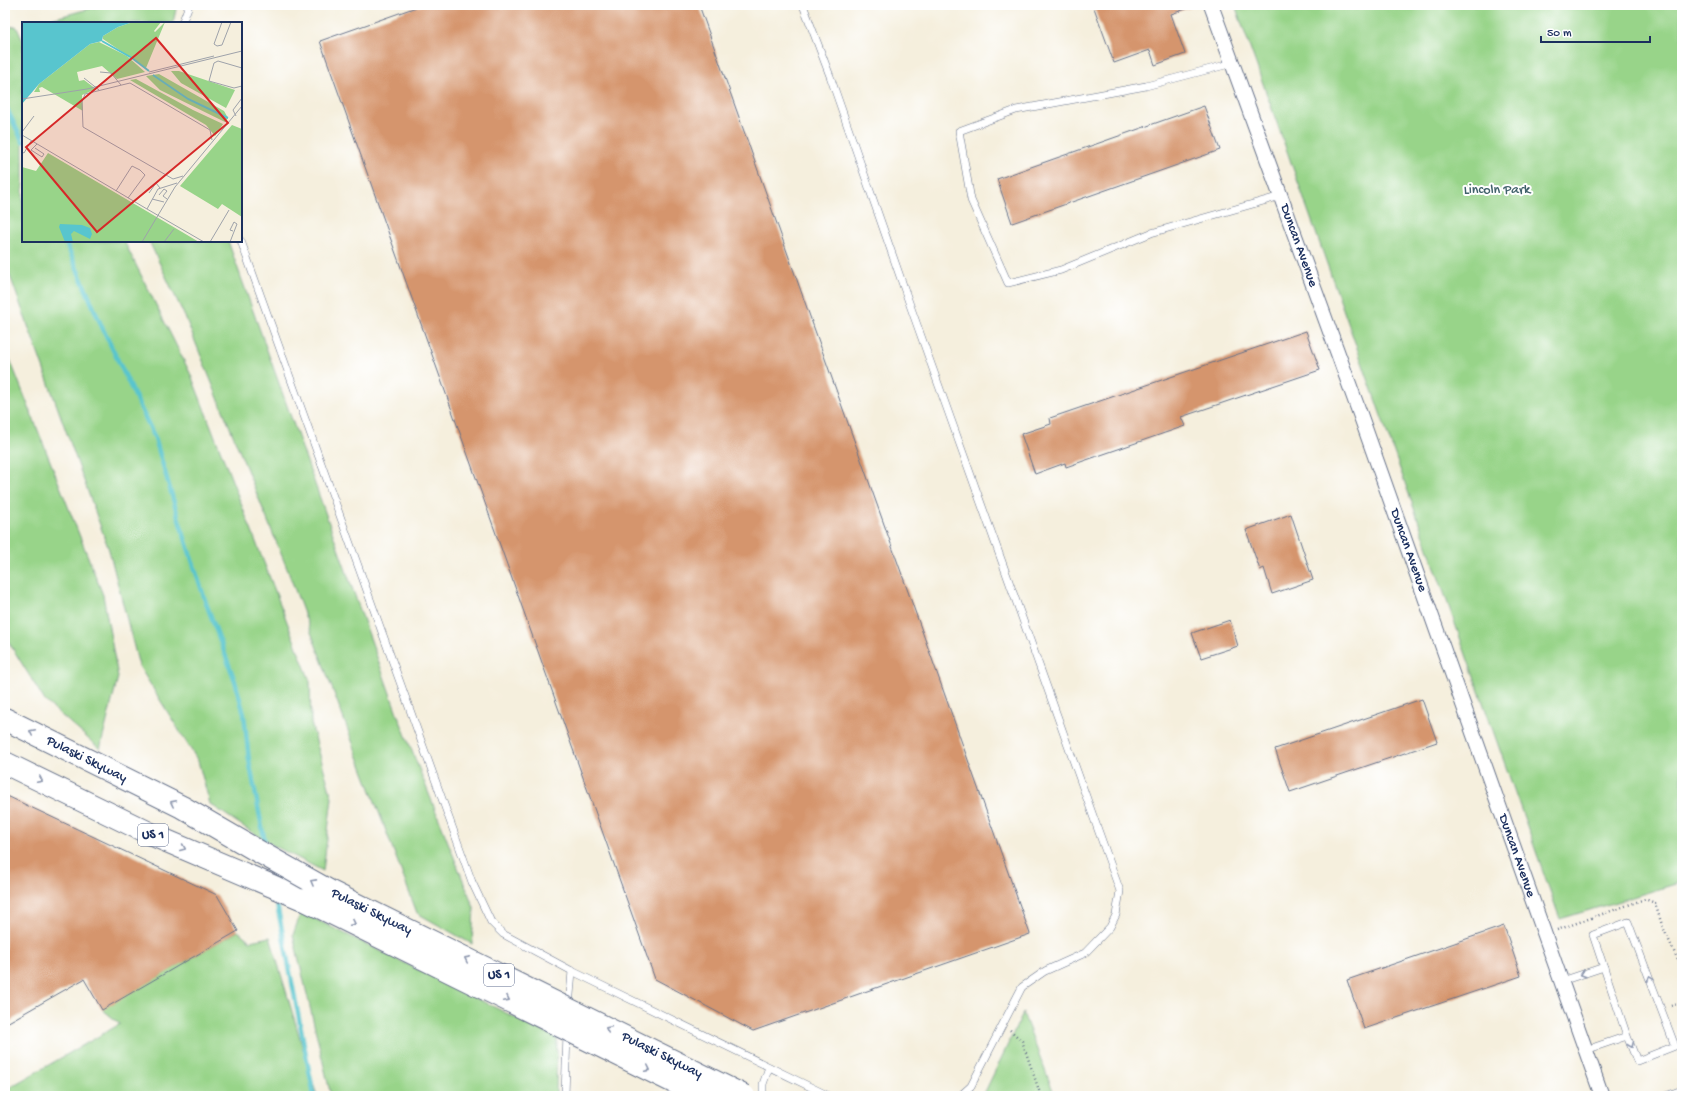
<svg xmlns="http://www.w3.org/2000/svg" width="1687" height="1101" font-family="'Gochi Hand',sans-serif">
	<style>
		.green { fill: #98d489; stroke: #5a8274 }
		.lines { fill: none; stroke-linecap: round; stroke-linejoin: round }
		.stream { stroke: #58c5ce; stroke-width: 4.5 }
		.building { fill: #d5956d }
		.service-casing { stroke: #67728a; stroke-width: 8 }
		.minor-casing { stroke: #67728a; stroke-width: 16 }
		.motorway-casing { stroke: #67728a; stroke-width: 24 }
		.path { stroke: #67728a; stroke-width: 2.5; stroke-dasharray: 1 3; stroke-linecap: butt }
		.service { stroke: #fff; stroke-width: 7 }
		.minor { stroke: #fff; stroke-width: 14 }
		.motorway { stroke: #fff; stroke-width: 22 }
		.motorway-bridge-casing { stroke: #67728a; stroke-width: 24; stroke-linecap: butt }
		.motorway-bridge { stroke: #fff; stroke-width: 22 }
		.oneway { stroke: #8d97ae }
		.labels { text-anchor: middle; dominant-baseline: central; stroke-width: 4; stroke-linejoin: round; paint-order: stroke }
		.shield { fill: #fff; stroke: #5f6d8e; stroke-width: 1 }
		.shield-label { font-size: 13px; font-weight: bold; fill: #1b2f5e }
		.park-label { font-size: 14px; fill: #40616b; stroke: #fff }
		.street-label { font-size: 14px; fill: #1b2f5e; stroke: #fff }
		.inset-river { fill: none; stroke: #58c5ce; stroke-width: 2 }
		.inset-road { fill: none; stroke: #9ea2aa; stroke-width: 1 }
		.view { fill: #d62828; fill-opacity: 0.15; stroke: #d62828; stroke-width: 2 }
		.inset-edge { fill: none; stroke: #1b2f5e; stroke-width: 2 }
	</style>
	<rect width="100%" height="100%" fill="#fff"/>
	<filter id="ink" filterUnits="userSpaceOnUse"><feTurbulence type="fractalNoise" baseFrequency=".025" numOctaves="2"/><feDisplacementMap in="SourceGraphic" scale="8" xChannelSelector="R" yChannelSelector="G"/><feConvolveMatrix kernelMatrix="1 2 1 2 8 2 1 2 1" color-interpolation-filters="sRGB"/></filter>
	<filter id="wash" filterUnits="userSpaceOnUse"><feTurbulence type="fractalNoise" baseFrequency=".012" numOctaves="4" result="noise"/><feDisplacementMap in="SourceGraphic" scale="16" xChannelSelector="R" yChannelSelector="G"/><feGaussianBlur stdDeviation="0.9" result="paint"/><feColorMatrix in="noise" values="0 0 0 0 0 0 0 0 0 0 0 0 0 0 0 0 0 1.4 0 .05"/><feComposite in="paint" operator="in"/></filter>
	<g filter="url(#wash)">
		<rect width="100%" height="100%" fill="#f5efdd"/>
		<g class="green">
			<polygon points="103,5 177,5 173,23 45,23 44,21"/>
			<polygon points="1235,5 1682,5 1682,882 1560,919"/>
			<polygon points="16,26 23,41 23,241 124,241 191,375 310,681 311,723 332,798 323,871 265,841 210,804 198,761 139,666 109,550 5,262 5,28"/>
			<polygon points="149,241 228,241 397,713 474,908 472,944 417,913 286,566 186,319"/>
			<polygon points="5,347 103,595 118,677 100,749 45,701 5,636"/>
			<polygon points="301,912 557,1038 556,1096 331,1096 293,935"/>
			<polygon points="238,931 250,941 270,937 317,1096 5,1096 5,1090 120,1024 102,1009"/>
			<polygon points="1023,1013 1055,1096 983,1096"/>
		</g>
		<g class="lines">
			<g class="stream">
				<polyline points="5,105 23,142"/>
				<polyline points="65,241 102,327 155,438 180,523 206,603 235,681 244,714 249,760 266,848"/>
				<polyline points="275,894 314,1096"/>
			</g>
		</g>
		<g id="blocks">
			<g class="building">
				<polygon points="422,5 500,5 502,9 514,5 699,5 1030,934 753,1031 655,979 320,41"/>
				<polygon points="1093,5 1192,5 1192,7 1171,14 1185,54 1155,65 1150,50 1114,63"/>
				<polygon points="1204,106 1220,150 1012,223 997,179"/>
				<polygon points="1306,331 1320,370 1181,417 1185,426 1066,467 1065,463 1035,474 1021,434 1051,424 1050,418"/>
				<polygon points="1291,514 1313,580 1272,594 1264,568 1260,570 1246,530"/>
				<polygon points="1230,620 1238,646 1201,658 1192,633"/>
				<polygon points="1422,699 1437,742 1290,792 1275,749"/>
				<polygon points="5,795 217,895 238,931 102,1010 84,979 5,1024"/>
				<polygon points="1504,926 1521,976 1364,1029 1347,980"/>
			</g>
		</g>
	</g>
	<g filter="url(#ink)">
		<use href="#blocks" fill-opacity="0" stroke="#67728a" stroke-width="1"/>
		<g class="lines">
			<defs>
				<g id="service">
					<polyline points="803,5 830,76 911,308 1120,891 1116,915 1110,927 1085,953 1045,971 1022,987 971,1086 960,1096"/>
					<polyline points="182,23 189,5"/>
					<polyline points="1233,63 1146,86 1016,110 959,131 971,200 1008,283 1061,270 1151,233 1281,196"/>
					<polyline points="241,241 472,882 491,922 503,934 572,971 829,1096"/>
					<polyline points="1562,981 1604,967"/>
					<polyline points="569,1007 572,971"/>
					<polyline points="1586,1050 1627,1036 1637,1061 1675,1046 1628,922 1593,935 1627,1036"/>
					<polyline points="565,1096 567,1033"/>
					<polyline points="763,1096 763,1084 769,1067"/>
					<polyline points="1666,1096 1682,1090"/>
				</g>
				<g id="minor">
					<path id="s1" d="M1211 5 1360 414 1602 1096"/>
				</g>
				<g id="motorway">
					<path id="s2" d="M5 719 182 807 256 850"/>
					<polyline points="5,763 155,836 305,900"/>
				</g>
			</defs>
			<use href="#service" class="service-casing"/>
			<use href="#minor" class="minor-casing"/>
			<use href="#motorway" class="motorway-casing"/>
			<g class="path">
				<polyline points="1557,930 1645,899 1655,903 1662,925 1682,969"/>
				<polyline points="1671,1006 1682,1002"/>
				<polyline points="1010,1030 1022,1041 1041,1096"/>
			</g>
			<use href="#service" class="service"/>
			<use href="#minor" class="minor"/>
			<use href="#motorway" class="motorway"/>
			<defs>
				<g id="motorway-bridge">
					<path id="s3" d="M256 850 331 892 744 1096"/>
					<polyline points="305,900 702,1096"/>
				</g>
			</defs>
			<use href="#motorway-bridge" class="motorway-bridge-casing"/>
			<use href="#motorway-bridge" class="motorway-bridge"/>
		</g>
		<defs><path id="oneway-chevron" d="M-2-3.5L2.5 0L-2 3.5" fill="none" stroke-width="1.6" stroke-linecap="round" stroke-linejoin="round"/></defs>
		<g class="oneway">
			<use href="#oneway-chevron" transform="translate(32 732) rotate(-154)"/>
			<use href="#oneway-chevron" transform="translate(40 780) rotate(26)"/>
			<use href="#oneway-chevron" transform="translate(173 803) rotate(-153)"/>
			<use href="#oneway-chevron" transform="translate(183 848) rotate(23)"/>
			<use href="#oneway-chevron" transform="translate(313 882) rotate(-151)"/>
			<use href="#oneway-chevron" transform="translate(353 923) rotate(26)"/>
			<use href="#oneway-chevron" transform="translate(467 959) rotate(-154)"/>
			<use href="#oneway-chevron" transform="translate(1583 974) rotate(162)"/>
			<use href="#oneway-chevron" transform="translate(1650 979) rotate(-110)"/>
			<use href="#oneway-chevron" transform="translate(507 999) rotate(26)"/>
			<use href="#oneway-chevron" transform="translate(608 1029) rotate(-154)"/>
			<use href="#oneway-chevron" transform="translate(1631 1045) rotate(68)"/>
			<use href="#oneway-chevron" transform="translate(648 1069) rotate(26)"/>
		</g>
	</g>
	<g class="labels">
		<g class="shield">
			<rect x="138" y="824" width="30" height="22" rx="3"/>
			<rect x="484" y="964" width="30" height="22" rx="3"/>
		</g>
		<g class="shield-label">
			<text x="153" y="835">US 1</text>
			<text x="499" y="975">US 1</text>
		</g>
		<g class="park-label">
			<text x="1497" y="190">Lincoln Park</text>
		</g>
		<g class="street-label">
			<text stroke="none"><textPath href="#s1" startOffset="256">Duncan Avenue</textPath></text>
			<text stroke="none"><textPath href="#s1" startOffset="580">Duncan Avenue</textPath></text>
			<text stroke="none"><textPath href="#s2" startOffset="91">Pulaski Skyway</textPath></text>
			<text stroke="none"><textPath href="#s1" startOffset="904">Duncan Avenue</textPath></text>
			<text stroke="none"><textPath href="#s3" startOffset="131">Pulaski Skyway</textPath></text>
			<text stroke="none"><textPath href="#s3" startOffset="455">Pulaski Skyway</textPath></text>
		</g>
	</g>
	<g transform="translate(22 22)">
		<rect width="220" height="220" fill="#f5efdd"/>
		<path d="M111 0H139L132 9 133 10 143 0 124 46 81 17V14L96 5ZM77 20 105 34 123 50 95 57 80 44 55 50 57 59 62 58 74 67 60 73 61 89 20 65 17 66 18 70H12L17 62 68 22ZM149 49H157L213 68 204 86 159 61ZM137 52 202 89 206 96 203 100 138 68 124 54ZM114 57 171 88 201 102 193 114 184 103 108 58ZM210 103 220 107V195L200 182 196 187 158 164ZM26 131 177 220H0V145L14 149Z" fill="#98d489"/>
		<path d="M0 0H111L96 5 81 14 80 19 68 22 17 62 0 82ZM38 202 60 203 68 206 70 212 68 217 52 209 49 212 51 220H43L37 205Z" fill="#58c5ce"/>
		<path class="inset-river" d="M80 19 110 36 127 49M131 53 166 77 206 96"/>
		<path class="inset-road" d="M200 0 192 22 195 24 200 23 209 0M220 46 196 39 192 41 187 59 212 66 220 64M78 50 89 51 99 63M127 50 192 34M62 56 77 68M0 77 65 67 220 29M214 94 211 88 220 76M0 110 12 94M0 113 125 187M13 126 22 132 20 135 9 128 15 122M0 130 2 131 9 119M161 154 151 157 61 105 60 80 63 72 108 61 188 108 190 118M155 161 136 167 125 187 182 220M94 169 110 144 118 148 123 153 106 176M127 171 134 161 138 166M137 173 142 167 145 169 141 174 145 177M130 177 142 180M120 220 153 165 220 84M142 220 152 207M188 220 207 188M208 220 215 202 212 200 208 208 211 209"/>
		<path class="view" d="M134 16 206 101 75 210 4 125Z"/>
		<rect width="220" height="220" class="inset-edge"/>
	</g>
	<rect width="1687" height="1101" fill="none" stroke="#fff" stroke-width="20"/>
	<path d="M1541 36v6h109v-6" fill="none" stroke="#1b2f5e" stroke-width="2"/>
	<text x="1547" y="36" font-size="12" fill="#1b2f5e" stroke="#ffffff" stroke-width="3" paint-order="stroke">50 m</text>
</svg>
